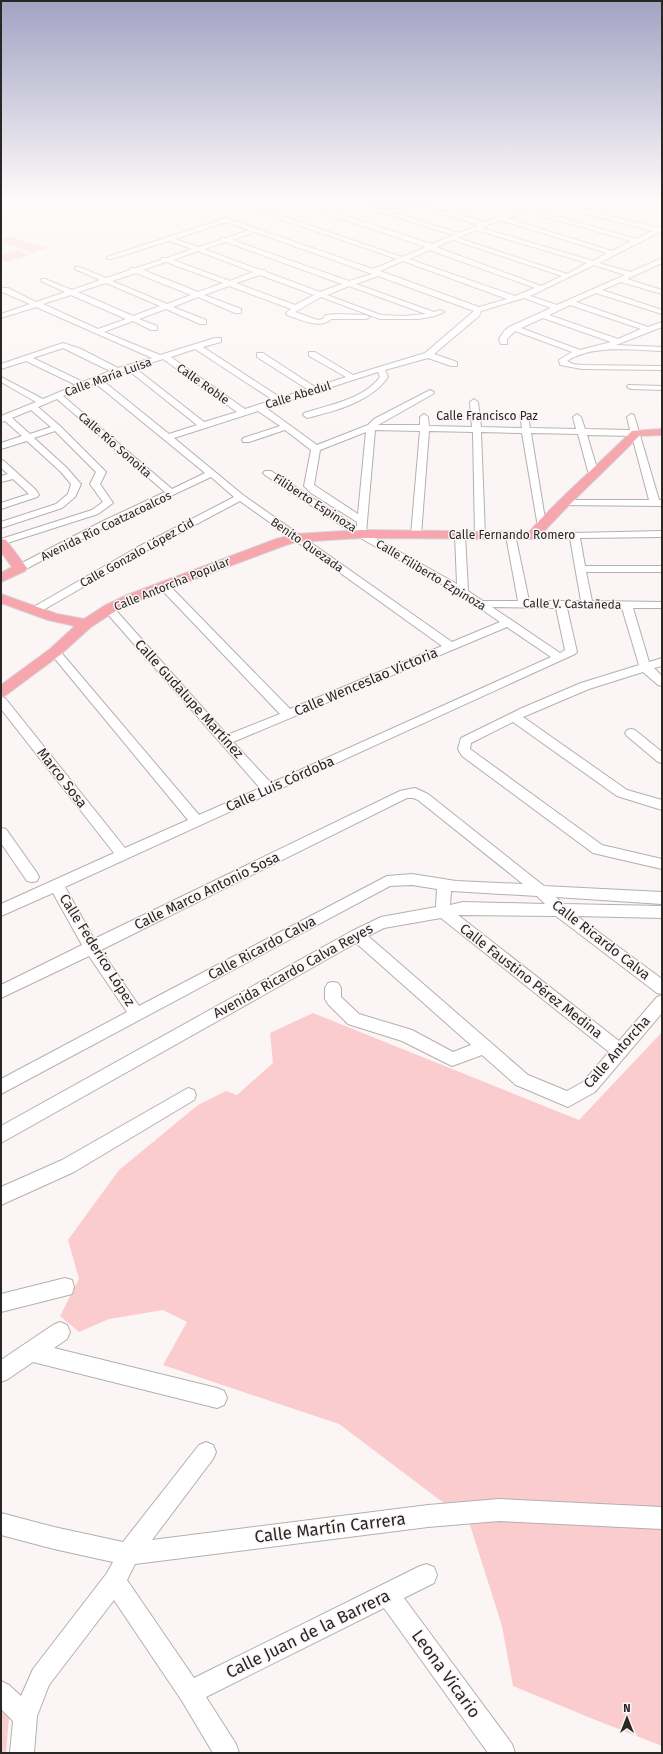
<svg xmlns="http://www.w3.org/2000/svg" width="663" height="1754" font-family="'Fira Sans',sans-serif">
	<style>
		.green { fill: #fbcccd }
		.forest { fill: #f1a0a3 }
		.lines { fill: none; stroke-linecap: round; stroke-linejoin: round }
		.minor-casing { stroke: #b5afaf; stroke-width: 2 }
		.major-casing { stroke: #d4d4d4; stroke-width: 2 }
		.minor { fill: #fff; fill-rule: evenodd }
		.major { fill: #f7a6ad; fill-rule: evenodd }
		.labels { text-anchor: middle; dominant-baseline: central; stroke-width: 3; stroke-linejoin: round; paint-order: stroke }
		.far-street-label { font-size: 12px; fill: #292626; stroke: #fcf5f5 }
		.street-label { font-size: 14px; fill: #292626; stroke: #fcf5f5 }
		.near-street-label { font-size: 17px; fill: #292626; stroke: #fcf5f5 }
	</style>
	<rect width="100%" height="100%" fill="#fcf5f5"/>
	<g class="green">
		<polygon points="10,236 27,243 30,242 48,248 32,253 1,242 1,240"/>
		<polygon points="18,250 30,255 7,262 1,260 1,255"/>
		<polygon points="313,1013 579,1120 662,1032 662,1746 593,1719 513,1686 502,1626 469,1522 339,1424 163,1365 187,1322 163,1310 109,1319 79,1332 60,1316 79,1279 68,1240 119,1170 198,1105 226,1091 237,1095 273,1063 270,1033"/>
		<polygon points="1,1696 10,1705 6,1753 1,1753"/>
	</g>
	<polygon class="forest" points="356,198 387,198 396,201 418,198 529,198 546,200 540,203 461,200 394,209 378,209 365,206"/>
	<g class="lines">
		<defs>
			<g id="minor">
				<path d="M289 198 432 244 453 235 335 198H345L459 233 479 225 429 210V208L451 213 473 205H477V207L457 214 485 222 498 217 551 202 556 198H564L558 202 657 228 662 226V231L599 263 630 272 662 258V263L627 279 662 290V294L621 282 602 290 662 310V314L596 293 576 302 648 327 662 322V327L616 345 662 347V351C633 350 592 344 567 361L573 364 582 365 662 366V370L582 369 560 365 559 360 572 352 515 331 507 339V344H501L499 339 505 330 511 326 551 308 524 298 481 311 479 316 434 354 457 362V366H451L428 358 385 370 388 377C371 402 335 411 307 418L303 415 304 413C329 405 364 399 380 377L378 372 266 408 317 445 368 425 374 419 430 390 434 392 433 394 378 425H420V417L424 414 428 417 429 426 472 427 470 402 474 399 478 402 481 427 522 428 520 415 524 412 528 415 530 428 576 429 573 417 577 414 581 417 585 429 630 430 627 417 631 414 634 415 659 500H662V506L559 505 557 503 559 501 562 500H649L632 436 587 435 599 475 594 478 589 475 578 434 531 433 546 525 541 528 538 527 522 433 481 432 485 536 480 539 476 538 475 536 473 432 429 431 421 535 416 538 412 537 411 535 420 431 375 430 366 533 457 584 455 535 460 532 464 533 465 535 468 591 483 601H518L506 536 511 533 515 534 529 601H581L570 538 532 539 528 538 527 536 528 534 662 531V537L580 538 585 566H662V572H586L592 601 662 602V608H633L649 662 662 658V666L654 668 662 676V686L658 685 643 672 589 689 523 717 627 790 662 800V810L617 796 513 722 471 743 470 749 602 845 662 859V869L593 853 462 756 458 749 461 738 522 708 581 683 639 665 622 608H567L577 652 575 654 65 887 94 939 400 791 415 788 428 794 544 886 662 892V904L556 897 563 904 662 906V918L577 916 662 979V994L657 993 556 916 458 915 619 1041 657 997 662 995V1013L595 1092 568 1107 516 1085 482 1055 452 1066 402 1041 348 1024 328 1004 325 999V988L328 983 333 982 338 983 341 988V997L359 1014 412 1030 453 1052 471 1045 356 943 1 1143V1126L352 931 381 917 436 907 437 889 412 885 390 886 1 1094V1079L127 1012 89 956 1 998V985L82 945 53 893 1 916V904L114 853 1 709V697L5 698 125 848 188 820 51 654 49 652 51 650H59L199 815 260 788 105 611 104 609 105 607H113L227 735 280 714 160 588 159 586 160 584H168L290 709 442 646 240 501 144 552 38 613H30L29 611 30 609 136 548 234 497 211 477 107 526 24 570H16L15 568 16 566 101 522 165 492 57 399 38 407 60 426 106 472 100 484 113 503 98 514 1 545V539L92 510 103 502 90 484 96 472 55 431 34 438 67 468 79 482 81 484 75 497 62 508 1 528V522L56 504 68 494 71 484 61 472 27 441 1 449V443L22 436 5 421 1 422V416L36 402 1 382V377L43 399 76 385 26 361 1 369V364L63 343 81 349 118 368 152 358 36 307 1 318V314L30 304 2 292V288H8L36 302 65 292 41 281V279H45L72 290 100 280 75 269V267H79L106 278 130 270 131 268H136L161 260 162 258H167L192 249 169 241 111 259H107V257L226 218 373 269 397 259 260 212 259 211 262 209 402 257 426 247 287 201V199ZM553 205 652 231 636 239 534 210ZM528 212 631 241 612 251 507 218ZM500 220 607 253 593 261 482 228ZM226 222 249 230 226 238H221L220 240 198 247 175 239ZM476 230 587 263 567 274 458 238ZM255 232 372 274 349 281 232 240ZM453 240 562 276 541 286 436 247ZM226 242 342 284 320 292 266 272 265 270H260L204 249ZM430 250 435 252 535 288 515 296 409 259ZM198 251 253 272 230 281 173 260ZM403 261 507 299 479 307 380 271ZM166 262 223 283 198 292 143 270ZM594 265 625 275 557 305 530 296ZM136 273 191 295 167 304 112 281ZM260 275 314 295 295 305 236 283ZM378 276 474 311 425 353 353 375 315 352H309V356L346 377 315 387 263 353H257V357L307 389 281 398 203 347 221 342V338H215L160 355 104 332 133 321 151 330H157V326L139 319 166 309 200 324H206V320L173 307 198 297 235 313H241V309L204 295 229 286 291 309 286 313 287 315C300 319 320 330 331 319H366L370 317 366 315 337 314 326 315 323 319 318 320 295 312 321 297 380 319H418L435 316 444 312 440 310 434 312 356 284ZM106 283 160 306 133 316 78 292ZM349 286 426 314 403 316 381 315 327 295ZM71 295 126 319 98 329 43 304ZM570 305 641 329 618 339 549 315ZM543 318 611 342 580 350 521 328ZM63 348 110 371 83 382 33 358ZM195 349 273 400 245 409 171 357ZM163 359 237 412 204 422 135 368ZM128 370 197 425 169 434 102 380ZM95 383 205 473 172 489 63 396ZM31 410 51 427 30 434 12 418ZM258 411 280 426 243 438 242 440 243 442H249L285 430 311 450 304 486 311 493 357 522V527L271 471H265L263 473 265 475 357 536 459 594 500 622 452 642 243 495 174 438ZM366 432 358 514 314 485 320 450ZM492 607 556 608 565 650 560 653ZM507 627 551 657 271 783 233 742ZM407 798H413L418 800 523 884 456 881 412 874 387 876 139 1006 101 950ZM451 891 537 896 545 904 463 902 450 905ZM441 918 609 1052 583 1082 567 1091 528 1075 368 936 384 928Z"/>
				<path d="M570 198H587C583 201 574 201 570 198Z"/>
				<polygon points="640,198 651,198 658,201 655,203"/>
				<polygon points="628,385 662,386 662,390 631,389 627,387"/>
				<polygon points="1,460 4,461 36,490 39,495 37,497 1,509 1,503 29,494 13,479 1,482 1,476 8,474 1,468"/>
				<polygon points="631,729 635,730 662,752 662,763 658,762 627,736 625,733 627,730"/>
				<polygon points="1,828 6,829 37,873 39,877 37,881 32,882 27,881 1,843"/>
				<polygon points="188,1088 194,1090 196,1095 194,1100 74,1172 1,1205 1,1187 62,1160"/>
				<polygon points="65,1278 72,1280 74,1287 72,1294 1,1312 1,1294"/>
				<polygon points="60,1322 67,1325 70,1332 67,1339 54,1348 217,1388 224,1391 227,1398 224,1405 217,1408 33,1362 8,1379 1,1382 1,1360 53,1325"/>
				<polygon points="206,1442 213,1445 216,1452 213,1459 152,1540 428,1505 499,1499 662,1507 662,1529 499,1521 428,1527 135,1564 127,1580 194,1678 418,1567 426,1564 434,1567 437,1575 434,1583 404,1598 512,1744 515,1753 488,1753 384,1608 206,1697 236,1744 239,1753 213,1753 182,1701 114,1600 49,1685 37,1716 34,1753 10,1753 13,1721 1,1709 1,1681 9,1685 21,1696 33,1669 107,1573 113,1562 54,1549 1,1535 1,1513 54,1527 123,1542 199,1445"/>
			</g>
			<g id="major">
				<path d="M662 429V435L639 436C605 471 569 503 537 539L361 538 296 542 286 545 137 601 114 612 91 627 60 655 6 695 1 697V685L50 649 75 626 48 620 1 603V594L57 614 84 619 104 606 127 595 276 539 296 534 361 530 529 532C561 496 598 465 632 431Z"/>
				<polygon points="1,539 6,540 27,568 25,571 1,582 1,573 12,567 1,552"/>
			</g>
		</defs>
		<use href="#minor" class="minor-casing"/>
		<use href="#major" class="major-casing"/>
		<use href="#minor" class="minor"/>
		<use href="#major" class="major"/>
	</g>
	<linearGradient id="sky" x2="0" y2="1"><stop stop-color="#a2a3c4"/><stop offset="0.45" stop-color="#fefafa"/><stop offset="1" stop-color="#fefafa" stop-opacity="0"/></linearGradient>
	<rect width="663" height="444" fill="url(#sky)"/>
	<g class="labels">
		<g class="far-street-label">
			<text transform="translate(108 377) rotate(-20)">Calle María Luisa</text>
			<text transform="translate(203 384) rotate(35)">Calle Roble</text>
			<text transform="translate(298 395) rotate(-17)">Calle Abedul</text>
			<text x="487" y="416">Calle Francisco Paz</text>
			<text transform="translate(115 445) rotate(41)">Calle Río Sonoita</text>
			<text transform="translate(315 503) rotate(33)">Filiberto Espinoza</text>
			<text transform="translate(106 526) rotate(-26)">Avenida Río Coatzacoalcos</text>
			<text x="512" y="535">Calle Fernando Romero</text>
			<text transform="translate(307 545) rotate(35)">Benito Quezada</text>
			<text transform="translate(137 553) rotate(-29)">Calle Gonzalo López Cid</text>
			<text transform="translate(431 575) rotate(31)">Calle Filiberto Ezpinoza</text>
			<text transform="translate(172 584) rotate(-22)">Calle Antorcha Popular</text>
			<text transform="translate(572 604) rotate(1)">Calle V. Castañeda</text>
		</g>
		<g class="street-label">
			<text transform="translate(366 682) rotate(-23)">Calle Wenceslao Victoria</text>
			<text transform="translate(189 699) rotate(48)">Calle Gudalupe Martínez</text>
			<text transform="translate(62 778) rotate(52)">Marco Sosa</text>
			<text transform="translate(280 784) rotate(-24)">Calle Luis Córdoba</text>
			<text transform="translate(207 891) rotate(-26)">Calle Marco Antonio Sosa</text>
			<text transform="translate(601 940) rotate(38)">Calle Ricardo Calva</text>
			<text transform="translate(262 948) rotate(-28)">Calle Ricardo Calva</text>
			<text transform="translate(97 950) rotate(58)">Calle Federico López</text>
			<text transform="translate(293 971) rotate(-29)">Avenida Ricardo Calva Reyes</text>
			<text transform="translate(531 981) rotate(38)">Calle Faustino Pérez Medina</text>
			<text transform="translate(617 1052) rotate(-48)">Calle Antorcha</text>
		</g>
		<g class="near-street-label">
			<text transform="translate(330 1528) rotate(-7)">Calle Martín Carrera</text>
			<text transform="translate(308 1634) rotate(-26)">Calle Juan de la Barrera</text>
			<text transform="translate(446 1674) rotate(54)">Leona Vicario</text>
		</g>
	</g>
	<rect width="663" height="1754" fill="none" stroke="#292626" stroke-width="4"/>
	<g transform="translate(627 1718)" stroke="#fcf5f5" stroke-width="3" paint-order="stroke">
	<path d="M0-3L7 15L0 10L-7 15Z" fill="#292626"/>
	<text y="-6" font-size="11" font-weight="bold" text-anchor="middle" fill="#292626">N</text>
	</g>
</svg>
